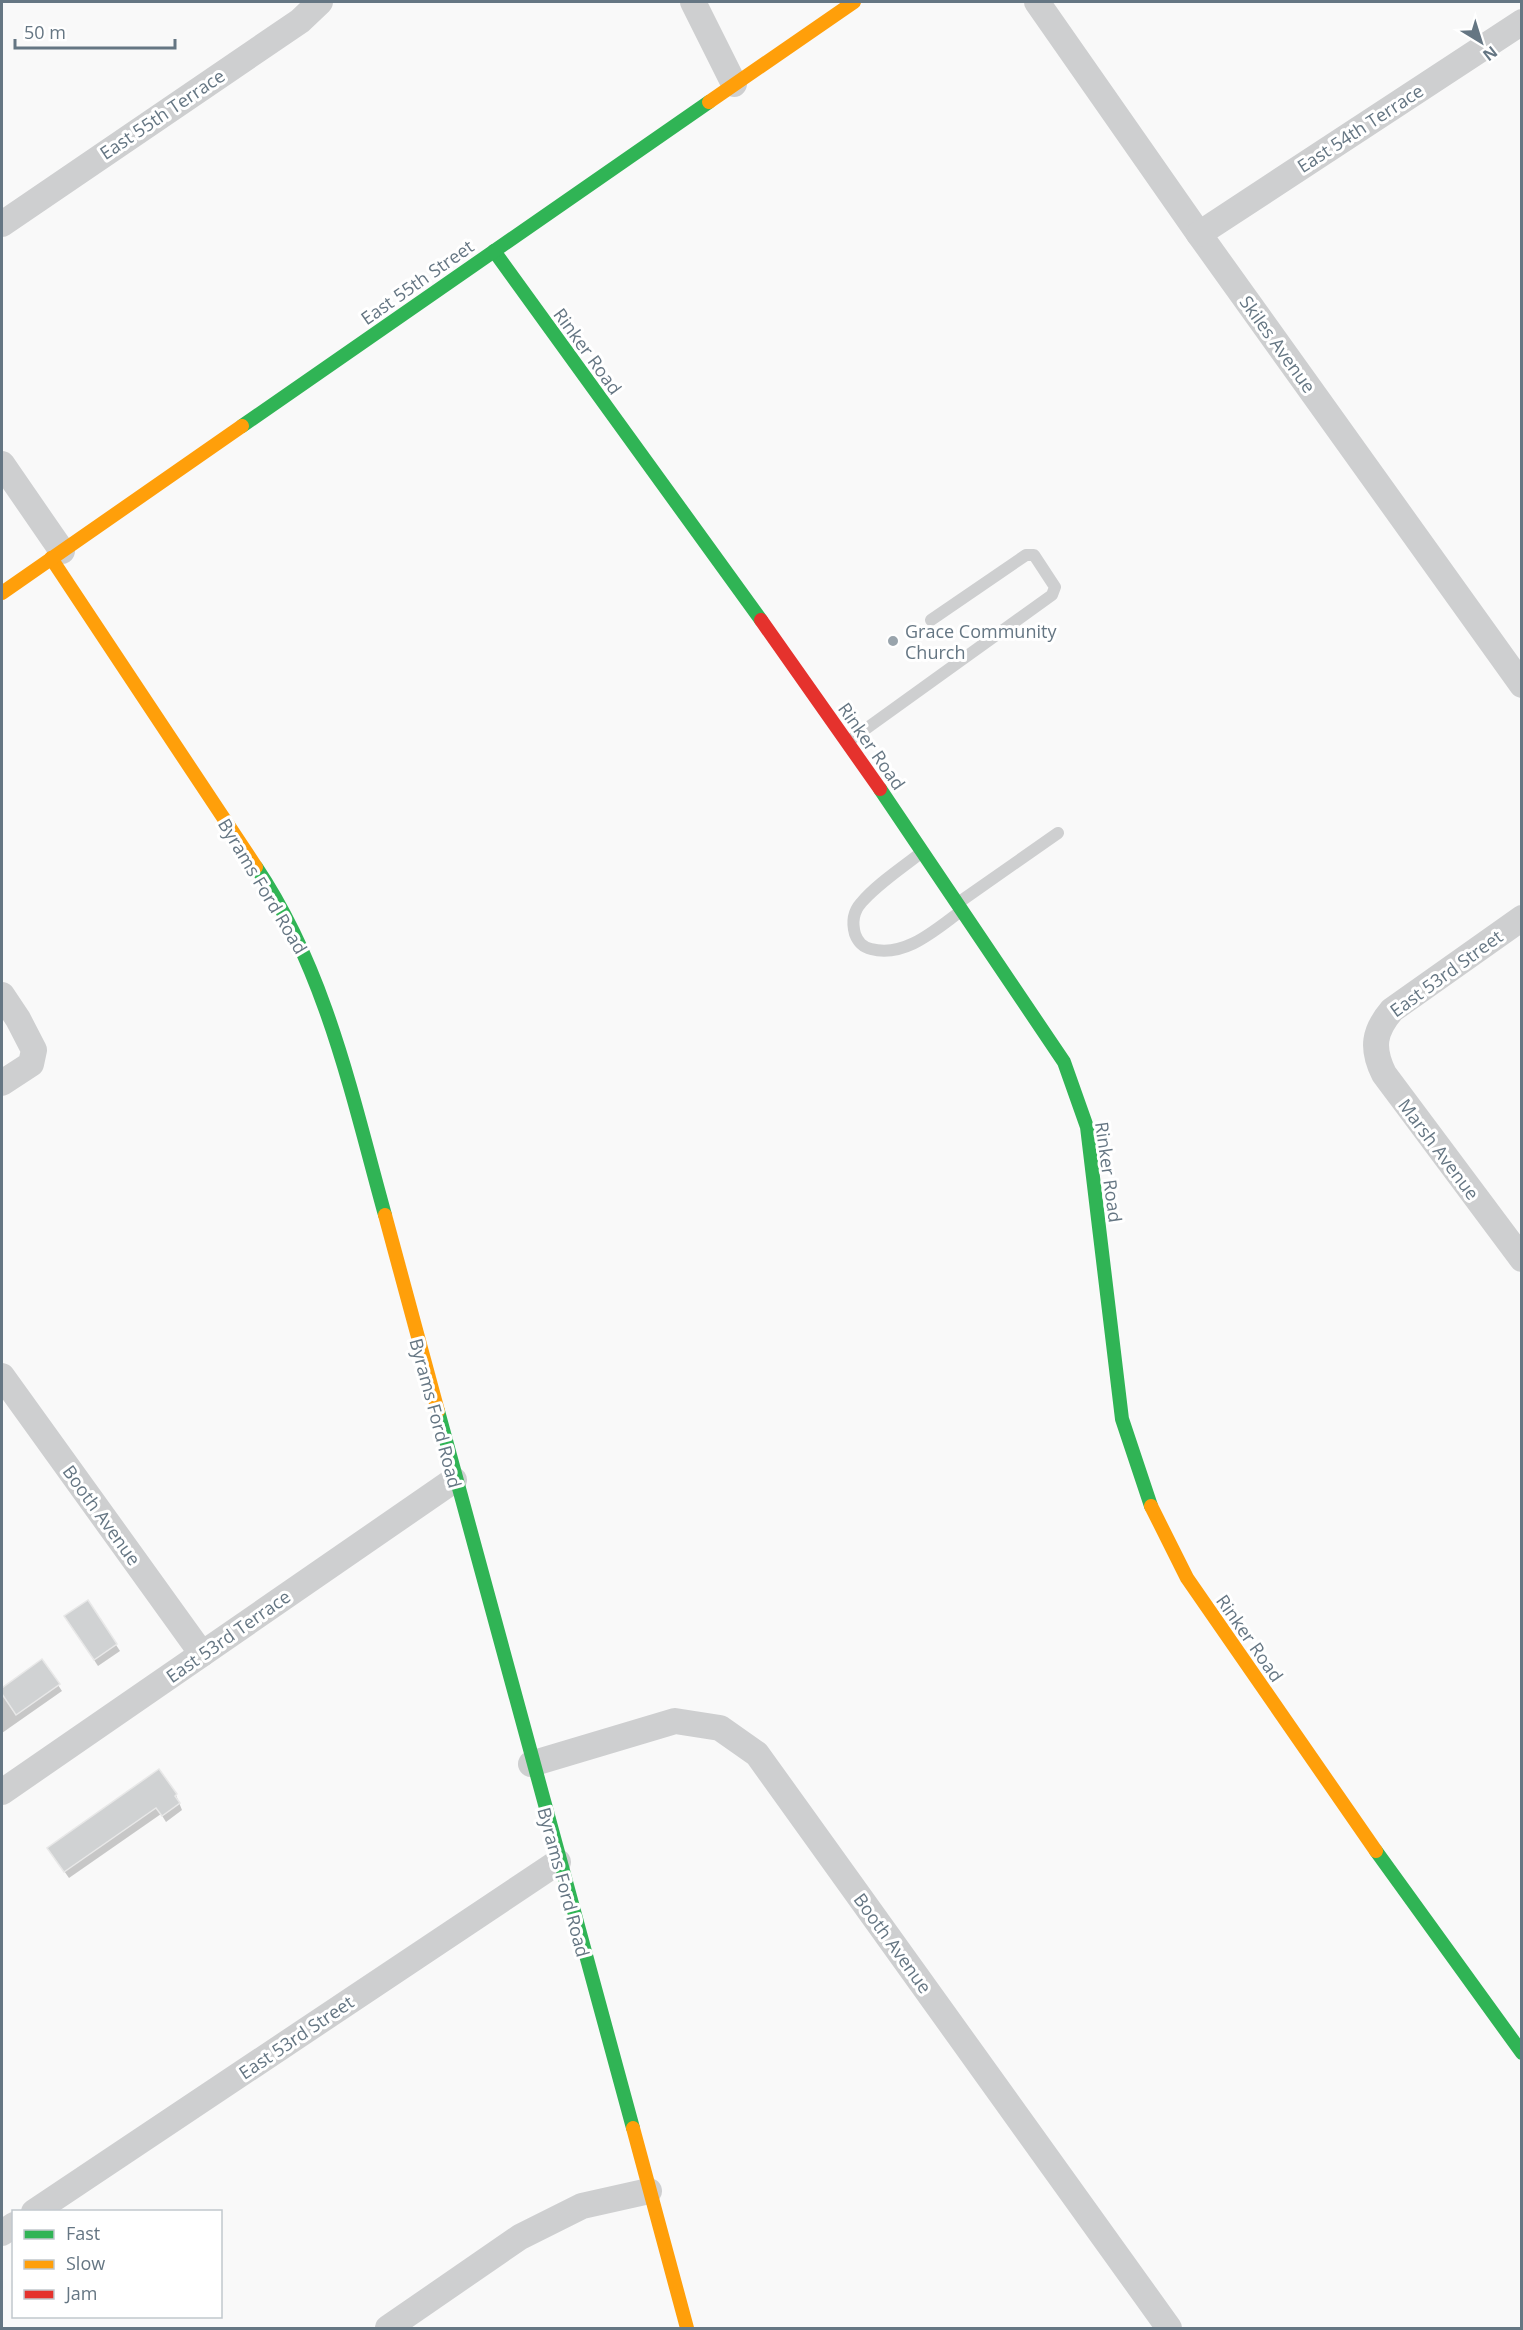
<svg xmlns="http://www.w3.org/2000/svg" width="1523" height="2330" font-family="'Open Sans',sans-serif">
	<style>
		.shadow { fill: #0003 }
		.building { fill: #d0d2d3; stroke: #e8e8e8; stroke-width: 1.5 }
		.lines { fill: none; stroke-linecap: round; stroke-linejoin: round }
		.lane { stroke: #cecfd0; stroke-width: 12 }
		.street { stroke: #cecfd0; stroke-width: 26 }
		.fast { stroke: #30b455; stroke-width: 14 }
		.slow { stroke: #ff9f0a; stroke-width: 14 }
		.jam { stroke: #e5322d; stroke-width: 14 }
		.poi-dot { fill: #99a4ac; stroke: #fff; stroke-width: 2 }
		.labels { text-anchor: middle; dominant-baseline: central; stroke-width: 6; stroke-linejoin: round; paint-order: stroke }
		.street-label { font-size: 18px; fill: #657683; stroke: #fff }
		.poi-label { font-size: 18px; fill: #657683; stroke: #fff; text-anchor: start }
	</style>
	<rect width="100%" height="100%" fill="#f9f9f9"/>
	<g class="shadow">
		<polygon points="88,1602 120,1651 98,1666 70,1623"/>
		<polygon points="42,1661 62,1691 2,1733 2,1690"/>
		<polygon points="176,1795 182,1810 166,1822 161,1814 69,1878 53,1855"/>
	</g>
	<g class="building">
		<polygon points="88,1600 117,1644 94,1660 64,1616"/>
		<polygon points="42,1659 60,1684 16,1715 2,1694 2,1688"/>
		<polygon points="159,1769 177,1794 175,1796 180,1803 162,1816 156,1808 64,1872 47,1848"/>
	</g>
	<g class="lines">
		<g class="lane">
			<polyline points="849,741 1052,595 1055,587 1034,555 1026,555 931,620"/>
			<path d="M922 852C902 868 877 884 861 903 853 912 852 923 855 934 858 942 862 947 871 949 905 958 935 930 961 911"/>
			<polyline points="958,903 1058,833"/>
		</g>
		<g class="street">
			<polyline points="693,2 734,84"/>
			<polyline points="1037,2 1199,234 1522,685"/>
			<polyline points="2,224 300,21 320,2"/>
			<polyline points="1199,234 1522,22"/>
			<polyline points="2,464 62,551"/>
			<path d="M1522 918 1392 1010C1374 1031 1371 1048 1384 1074L1522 1259"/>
			<polyline points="2,995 18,1019 34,1050 31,1064 2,1083"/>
			<polyline points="2,1376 202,1654"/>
			<polyline points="531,1764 675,1721 720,1728 757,1754 1169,2328"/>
			<polyline points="2,1792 454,1480"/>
			<polyline points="34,2212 558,1862"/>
			<polyline points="2,2233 14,2225"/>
			<polyline points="388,2328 520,2237 582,2206 649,2191"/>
		</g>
		<g class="fast">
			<polyline points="494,251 761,620"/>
			<polyline points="242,426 709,102"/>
			<polyline points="880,789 1064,1062 1087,1127 1122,1419 1151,1506"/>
			<path d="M256 867C326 971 352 1096 385 1215"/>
			<polyline points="438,1411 633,2128"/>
			<polyline points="1376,1851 1522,2053"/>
		</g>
		<g class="slow">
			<polyline points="709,102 854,2"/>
			<polyline points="51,558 256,867"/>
			<polyline points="2,593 242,426"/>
			<polyline points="385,1215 438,1411"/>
			<polyline points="1151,1506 1187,1578 1376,1851"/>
			<polyline points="633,2128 687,2328"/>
		</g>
		<polyline class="jam" points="761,620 880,789"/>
	</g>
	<circle class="poi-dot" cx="893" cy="641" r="6"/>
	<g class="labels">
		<g class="street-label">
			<text transform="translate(162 114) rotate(-34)">East 55th Terrace</text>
			<text transform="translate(1360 128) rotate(-33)">East 54th Terrace</text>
			<text transform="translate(417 282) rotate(-35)">East 55th Street</text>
			<text transform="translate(1278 344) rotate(54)">Skiles Avenue</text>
			<text transform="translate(588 351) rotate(54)">Rinker Road</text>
			<text transform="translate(872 746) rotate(55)">Rinker Road</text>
			<text transform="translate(263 886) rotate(59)">Byrams Ford Road</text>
			<text transform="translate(1446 973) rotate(-36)">East 53rd Street</text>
			<text transform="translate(1439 1149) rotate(53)">Marsh Avenue</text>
			<text transform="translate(1109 1172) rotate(82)">Rinker Road</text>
			<text transform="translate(436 1413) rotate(75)">Byrams Ford Road</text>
			<text transform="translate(102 1515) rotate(54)">Booth Avenue</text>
			<text transform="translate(228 1636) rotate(-35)">East 53rd Terrace</text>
			<text transform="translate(1250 1638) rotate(55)">Rinker Road</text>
			<text transform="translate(564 1882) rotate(75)">Byrams Ford Road</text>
			<text transform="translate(893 1943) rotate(54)">Booth Avenue</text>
			<text transform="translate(296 2037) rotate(-34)">East 53rd Street</text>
		</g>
		<g class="poi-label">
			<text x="905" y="631">Grace Community<tspan x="905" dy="21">Church</tspan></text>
		</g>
	</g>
	<rect width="1523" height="2330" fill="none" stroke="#657683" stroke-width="6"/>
	<rect x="12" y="2210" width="210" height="108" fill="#ffffff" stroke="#c1c8cd" stroke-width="1.5"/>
	<rect x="24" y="2230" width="30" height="9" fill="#30b455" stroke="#c1c8cd" stroke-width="1.5"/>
	<text x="66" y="2240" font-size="18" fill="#657683">Fast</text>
	<rect x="24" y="2260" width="30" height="9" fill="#ff9f0a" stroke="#c1c8cd" stroke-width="1.5"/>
	<text x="66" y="2270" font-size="18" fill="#657683">Slow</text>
	<rect x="24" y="2290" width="30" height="9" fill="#e5322d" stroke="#c1c8cd" stroke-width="1.5"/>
	<text x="66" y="2300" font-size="18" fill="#657683">Jam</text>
	<g transform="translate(1481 42) rotate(142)" stroke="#ffffff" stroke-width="4.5" paint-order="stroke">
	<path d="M0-4.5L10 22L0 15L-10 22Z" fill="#657683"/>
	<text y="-9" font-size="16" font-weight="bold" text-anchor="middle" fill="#657683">N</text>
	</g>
	<path d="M15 39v9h160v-9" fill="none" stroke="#657683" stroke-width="3"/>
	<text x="24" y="39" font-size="18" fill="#657683" stroke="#ffffff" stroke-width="4.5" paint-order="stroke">50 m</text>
</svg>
